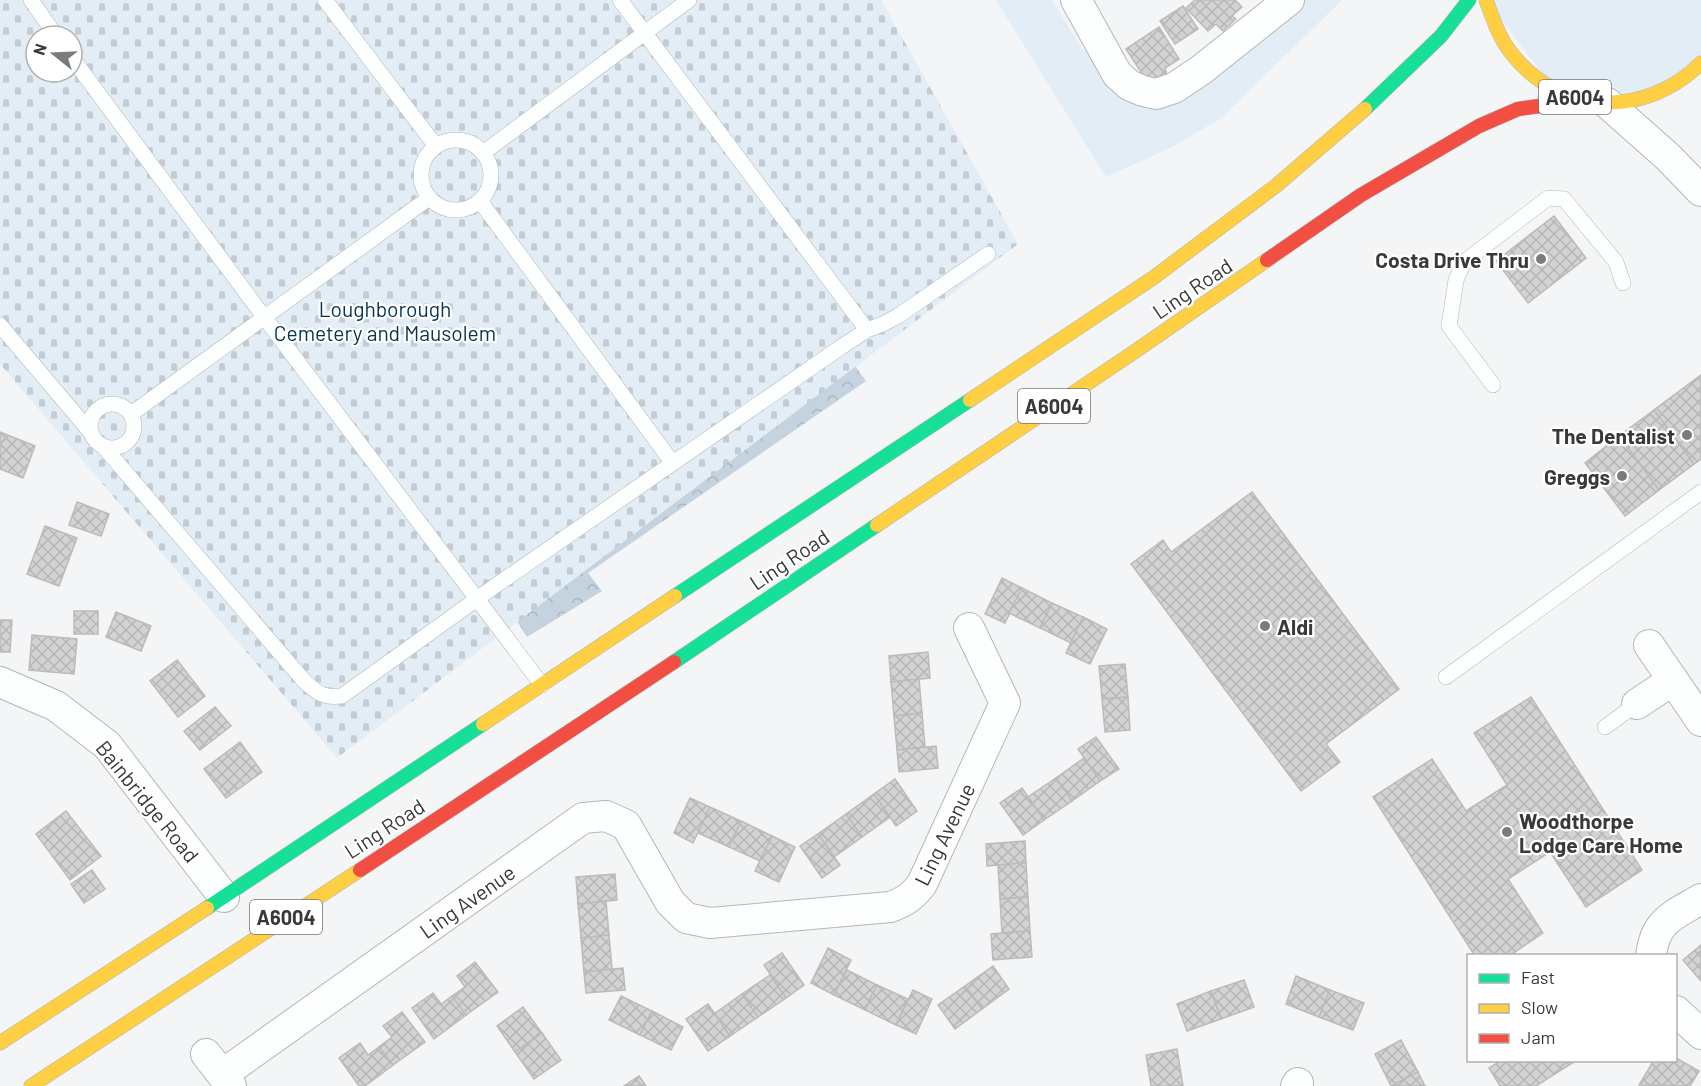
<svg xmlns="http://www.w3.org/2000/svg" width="1701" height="1086" font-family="Barlow,sans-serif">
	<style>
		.grass { fill: #e2edf6 }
		.forest { fill: url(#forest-crowns) }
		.cemetery { fill: url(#cemetery-stones); fill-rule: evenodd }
		.building { fill: url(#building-cross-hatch); stroke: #bbbbbc; stroke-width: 1.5 }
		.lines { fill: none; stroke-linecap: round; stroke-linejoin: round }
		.lane-casing { stroke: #b5b6b7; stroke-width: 16 }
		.street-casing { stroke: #b5b6b7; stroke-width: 32 }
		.fast-casing { stroke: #b5b6b7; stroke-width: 15 }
		.slow-casing { stroke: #b5b6b7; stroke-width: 15 }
		.jam-casing { stroke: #b5b6b7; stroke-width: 15 }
		.lane { stroke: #fdfefe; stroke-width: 15 }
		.street { stroke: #fdfefe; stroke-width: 30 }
		.fast { stroke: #16e098; stroke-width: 14 }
		.slow { stroke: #ffcf43; stroke-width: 14 }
		.jam { stroke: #f24e42; stroke-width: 14 }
		.poi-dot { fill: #797b7c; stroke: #fff; stroke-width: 2 }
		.labels { text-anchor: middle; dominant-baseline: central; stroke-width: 4.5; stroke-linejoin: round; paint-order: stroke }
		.shield { fill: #fff; stroke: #747475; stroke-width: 1.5 }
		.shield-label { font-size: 20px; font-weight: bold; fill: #38393a }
		.poi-label { font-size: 21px; font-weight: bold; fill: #38393a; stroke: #fff; text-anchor: end }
		.street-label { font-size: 21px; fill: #38393a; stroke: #fff }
		.park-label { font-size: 21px; fill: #043452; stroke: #fff }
	</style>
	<defs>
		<pattern id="forest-crowns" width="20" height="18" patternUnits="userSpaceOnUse" patternTransform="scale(1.5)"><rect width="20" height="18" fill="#c4d3df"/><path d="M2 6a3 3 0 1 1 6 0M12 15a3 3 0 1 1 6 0" fill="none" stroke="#a9b6c0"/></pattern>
		<pattern id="cemetery-stones" width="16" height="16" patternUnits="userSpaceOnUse" patternTransform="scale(1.5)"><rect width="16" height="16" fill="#e2edf6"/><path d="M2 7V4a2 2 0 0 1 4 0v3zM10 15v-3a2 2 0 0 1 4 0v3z" fill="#c3ccd4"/></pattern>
		<pattern id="building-cross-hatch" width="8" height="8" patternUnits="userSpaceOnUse" patternTransform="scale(1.5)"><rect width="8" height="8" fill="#d3d3d4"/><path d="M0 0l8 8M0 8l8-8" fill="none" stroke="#b6b6b7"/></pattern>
	</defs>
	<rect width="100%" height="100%" fill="#f3f5f7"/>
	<g class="grass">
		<polygon points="996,0 1052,0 1082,49 1143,91 1289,0 1342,0 1220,119 1170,148 1106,177"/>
		<polygon points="1486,0 1701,0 1701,63 1651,96 1555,90"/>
	</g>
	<polygon class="forest" points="850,359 866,381 588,573 602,591 527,637 503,599"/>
	<path class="cemetery" d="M0 0H881L1018 244 337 758 0 364ZM36 36H72V72H36Z"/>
	<g class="building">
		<polygon points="1195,0 1235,0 1242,7 1232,16 1236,19 1223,31 1216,24 1208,31 1186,8"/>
		<polygon points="1183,6 1198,29 1175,44 1160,21"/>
		<polygon points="1159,27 1179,59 1165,68 1167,75 1150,86 1126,49"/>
		<polygon points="1554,216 1586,258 1528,303 1496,261"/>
		<polygon points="1701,375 1701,459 1694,464 1654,410"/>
		<polygon points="1654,410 1694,464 1659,490 1619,436"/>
		<polygon points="0,432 35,446 23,478 0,469"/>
		<polygon points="1619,436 1659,490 1625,516 1585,463"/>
		<polygon points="1252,492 1399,689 1326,744 1340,762 1301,791 1131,564 1163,540 1171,552"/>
		<polygon points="77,502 109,514 101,536 69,525"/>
		<polygon points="45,526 77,538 59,586 27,574"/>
		<polygon points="1002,578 1022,588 1005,623 985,614"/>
		<polygon points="1022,588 1052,603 1040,628 1009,613"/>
		<polygon points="1052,603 1083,617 1071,643 1040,628"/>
		<rect x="74" y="611" width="24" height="23"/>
		<polygon points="116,612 151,626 141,651 106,637"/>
		<polygon points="1083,617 1107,629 1090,664 1066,653"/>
		<polygon points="0,620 12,620 10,652 0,652"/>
		<polygon points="32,635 77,639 74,674 29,670"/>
		<polygon points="928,652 930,678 891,682 889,656"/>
		<polygon points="177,660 205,696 178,717 150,681"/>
		<polygon points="1125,664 1128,697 1102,699 1099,666"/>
		<polygon points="919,679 922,713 894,716 891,682"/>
		<polygon points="1128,697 1130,730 1105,732 1102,699"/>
		<polygon points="1531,697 1642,870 1586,907 1550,852 1508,879 1543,933 1509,956 1475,956 1373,797 1432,759 1466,811 1507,785 1474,733"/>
		<polygon points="215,707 231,726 200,750 184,731"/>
		<polygon points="922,713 925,747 897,750 894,716"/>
		<polygon points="1096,737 1119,769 1100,781 1078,749"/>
		<polygon points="240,742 262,772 226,798 204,769"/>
		<polygon points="936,746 938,768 899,772 897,750"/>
		<polygon points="1084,758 1100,781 1072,801 1056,778"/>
		<polygon points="1056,778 1072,801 1044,820 1028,797"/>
		<polygon points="895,779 917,811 896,826 874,794"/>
		<polygon points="1022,788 1044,820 1023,835 1000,803"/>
		<polygon points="874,794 890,817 862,837 846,814"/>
		<polygon points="690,798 710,807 693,843 674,833"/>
		<polygon points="710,807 741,821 729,847 698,833"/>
		<polygon points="66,811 101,856 70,880 36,834"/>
		<polygon points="846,814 862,837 834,857 818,834"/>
		<polygon points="741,821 772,836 760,861 729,847"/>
		<polygon points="818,834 840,865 822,878 800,846"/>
		<polygon points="772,836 795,847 779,882 755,871"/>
		<polygon points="1025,841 1026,863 987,866 986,844"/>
		<polygon points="1026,863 1028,897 1000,899 998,865"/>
		<polygon points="92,870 105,889 84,903 71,884"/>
		<polygon points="615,874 617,900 578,904 576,877"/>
		<polygon points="1028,897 1030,931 1002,933 1000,899"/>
		<polygon points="606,901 609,935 581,938 578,904"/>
		<polygon points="1030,931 1032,957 993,960 991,934"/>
		<polygon points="609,935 612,969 584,972 581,938"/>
		<polygon points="1701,945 1701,981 1683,960"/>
		<polygon points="828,948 851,960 834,995 811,983"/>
		<polygon points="782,953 804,985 786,998 764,965"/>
		<polygon points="475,962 498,992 466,1015 452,996 465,987 457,976"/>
		<polygon points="993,966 1009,989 982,1009 965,986"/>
		<polygon points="623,968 625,990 586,993 584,972"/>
		<polygon points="847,970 877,985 865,1010 834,995"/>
		<polygon points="770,975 786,998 758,1017 742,994"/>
		<polygon points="1296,976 1330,990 1319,1017 1286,1004"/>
		<polygon points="1244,980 1254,1007 1221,1019 1211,991"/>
		<polygon points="877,985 908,999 896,1025 865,1010"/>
		<polygon points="965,986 982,1009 955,1029 938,1005"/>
		<polygon points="913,990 932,999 916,1034 896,1025"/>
		<polygon points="1330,990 1364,1003 1353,1030 1319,1017"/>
		<polygon points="1211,991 1221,1019 1187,1031 1177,1004"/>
		<polygon points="433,993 441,1004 452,996 466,1015 434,1039 412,1008"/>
		<polygon points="742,994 758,1017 730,1036 714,1014"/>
		<polygon points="621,996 652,1011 640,1035 609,1020"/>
		<polygon points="708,1004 730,1036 708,1051 686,1019"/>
		<polygon points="523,1007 542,1033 515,1052 497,1026"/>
		<polygon points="652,1011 683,1027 671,1050 640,1035"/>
		<polygon points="402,1012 425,1042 393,1065 379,1047 392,1037 383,1026"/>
		<polygon points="542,1033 561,1060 534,1079 515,1052"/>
		<polygon points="1401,1040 1418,1072 1391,1086 1375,1054"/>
		<polygon points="360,1043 368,1055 379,1047 393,1065 365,1086 359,1086 339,1058"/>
		<polygon points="1177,1049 1183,1086 1151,1086 1146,1055"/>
		<polygon points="1676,1058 1699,1071 1690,1086 1639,1085 1654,1060 1676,1060"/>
		<polygon points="1502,1060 1577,1060 1536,1086 1500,1086 1489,1068"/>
		<polygon points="1418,1072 1425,1086 1391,1086"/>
		<polygon points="639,1076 646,1086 624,1086"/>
	</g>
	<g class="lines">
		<defs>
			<g id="lane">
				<polyline points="31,0 56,36"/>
				<polyline points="325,0 435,145"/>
				<polyline points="620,0 867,330"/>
				<polyline points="72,58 264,317 542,685"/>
				<circle cx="456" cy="175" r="35"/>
				<polyline points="483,153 689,0"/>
				<polyline points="480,201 672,462"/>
				<polyline points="0,325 92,434"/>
				<polyline points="1493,385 1449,326 1456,280 1464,262 1548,198 1564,199 1616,262 1623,283"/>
				<circle cx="112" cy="426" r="22"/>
				<polyline points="131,414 429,198"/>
				<path d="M103 446 305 682C319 694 323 698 342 696L495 586 841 347 867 330 883 324 898 316 988 254"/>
				<polyline points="1446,677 1701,492"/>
				<polyline points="1605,727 1637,704"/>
			</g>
			<g id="street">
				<polyline points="1076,0 1117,74 1129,85 1143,91 1156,94 1174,88 1201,70 1289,0"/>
				<polyline points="1607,103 1668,157 1701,191"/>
				<polyline points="1649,645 1701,721"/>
				<polyline points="0,682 56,706 107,745 224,897"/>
				<polyline points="1637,704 1673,680"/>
				<path d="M1651 956C1655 920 1674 915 1701 899"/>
				<polyline points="1676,1011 1701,1034"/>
				<polyline points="206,1054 231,1086"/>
				<path d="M223 1074 583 818 606 816 626 825 670 902 686 918 710 923 890 907C905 902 913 896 922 884L1005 703 969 628"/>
				<polyline points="1296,1086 1298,1083"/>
			</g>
			<g id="fast">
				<polyline points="1365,109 1441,36 1469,0"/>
				<polyline points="675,596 970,400"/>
				<polyline points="674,662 877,525"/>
				<polyline points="207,908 483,724"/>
			</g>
			<g id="slow">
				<path d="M1486 0C1493 19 1499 38 1512 54 1561 116 1646 118 1701 63"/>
				<polyline points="970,400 1153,278 1277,185 1365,109"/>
				<polyline points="877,525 1137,350 1267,260"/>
				<polyline points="483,724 675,596"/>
				<polyline points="0,1043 207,908"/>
				<polyline points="31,1086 360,870"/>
			</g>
			<g id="jam">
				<polyline points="1267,260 1361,195 1479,126 1518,109 1583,100"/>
				<polyline points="360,870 674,662"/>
			</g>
		</defs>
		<use href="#lane" class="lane-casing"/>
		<use href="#street" class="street-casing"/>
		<use href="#fast" class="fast-casing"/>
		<use href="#slow" class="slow-casing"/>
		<use href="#jam" class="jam-casing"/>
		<use href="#lane" class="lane"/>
		<use href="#street" class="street"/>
		<use href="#fast" class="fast"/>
		<use href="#slow" class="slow"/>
		<use href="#jam" class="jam"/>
	</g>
	<g class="poi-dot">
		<circle cx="1541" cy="259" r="6"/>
		<circle cx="1687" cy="435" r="6"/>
		<circle cx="1622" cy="476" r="6"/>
		<circle cx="1265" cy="626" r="6"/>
		<circle cx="1507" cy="832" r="6"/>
	</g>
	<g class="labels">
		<g class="shield">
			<rect x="1539" y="80" width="72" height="34" rx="4.5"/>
			<rect x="1018" y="389" width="72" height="34" rx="4.5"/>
			<rect x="250" y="900" width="72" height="34" rx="4.5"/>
		</g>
		<g class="shield-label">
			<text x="1575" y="97">A6004</text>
			<text x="1054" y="406">A6004</text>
			<text x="286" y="917">A6004</text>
		</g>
		<g class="poi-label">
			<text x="1529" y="259">Costa Drive Thru</text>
			<text x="1675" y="435">The Dentalist</text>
			<text x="1610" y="476">Greggs</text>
			<text x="1277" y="626" text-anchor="start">Aldi</text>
			<text x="1519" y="820" text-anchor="start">Woodthorpe<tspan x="1519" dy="24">Lodge Care Home</tspan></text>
		</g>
		<g class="street-label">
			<text transform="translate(1192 288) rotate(-34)">Ling Road</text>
			<text transform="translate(789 559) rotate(-34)">Ling Road</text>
			<text transform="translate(148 801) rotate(51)">Bainbridge Road</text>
			<text transform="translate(384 828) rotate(-33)">Ling Road</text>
			<text transform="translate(944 834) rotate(-64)">Ling Avenue</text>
			<text transform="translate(467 901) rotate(-35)">Ling Avenue</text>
		</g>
		<g class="park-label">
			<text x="385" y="308">Loughborough<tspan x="385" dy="24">Cemetery and Mausolem</tspan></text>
		</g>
	</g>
	<rect x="1467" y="954" width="210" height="108" fill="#ffffff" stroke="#afb0b0" stroke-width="1.5"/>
	<rect x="1479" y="974" width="30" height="9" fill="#16e098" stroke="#afb0b0" stroke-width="1.5"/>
	<text x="1521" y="984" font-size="18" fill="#38393a">Fast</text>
	<rect x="1479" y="1004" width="30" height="9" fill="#ffcf43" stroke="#afb0b0" stroke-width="1.5"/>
	<text x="1521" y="1014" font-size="18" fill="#38393a">Slow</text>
	<rect x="1479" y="1034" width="30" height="9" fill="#f24e42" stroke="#afb0b0" stroke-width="1.5"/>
	<text x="1521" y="1044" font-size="18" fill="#38393a">Jam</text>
	<g transform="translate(54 54) rotate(288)"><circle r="28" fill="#ffffff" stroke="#afb0b0" stroke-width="1.5"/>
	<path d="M0-4.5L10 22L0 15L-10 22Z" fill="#797b7c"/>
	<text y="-9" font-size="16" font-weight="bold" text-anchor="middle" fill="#38393a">N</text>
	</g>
</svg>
